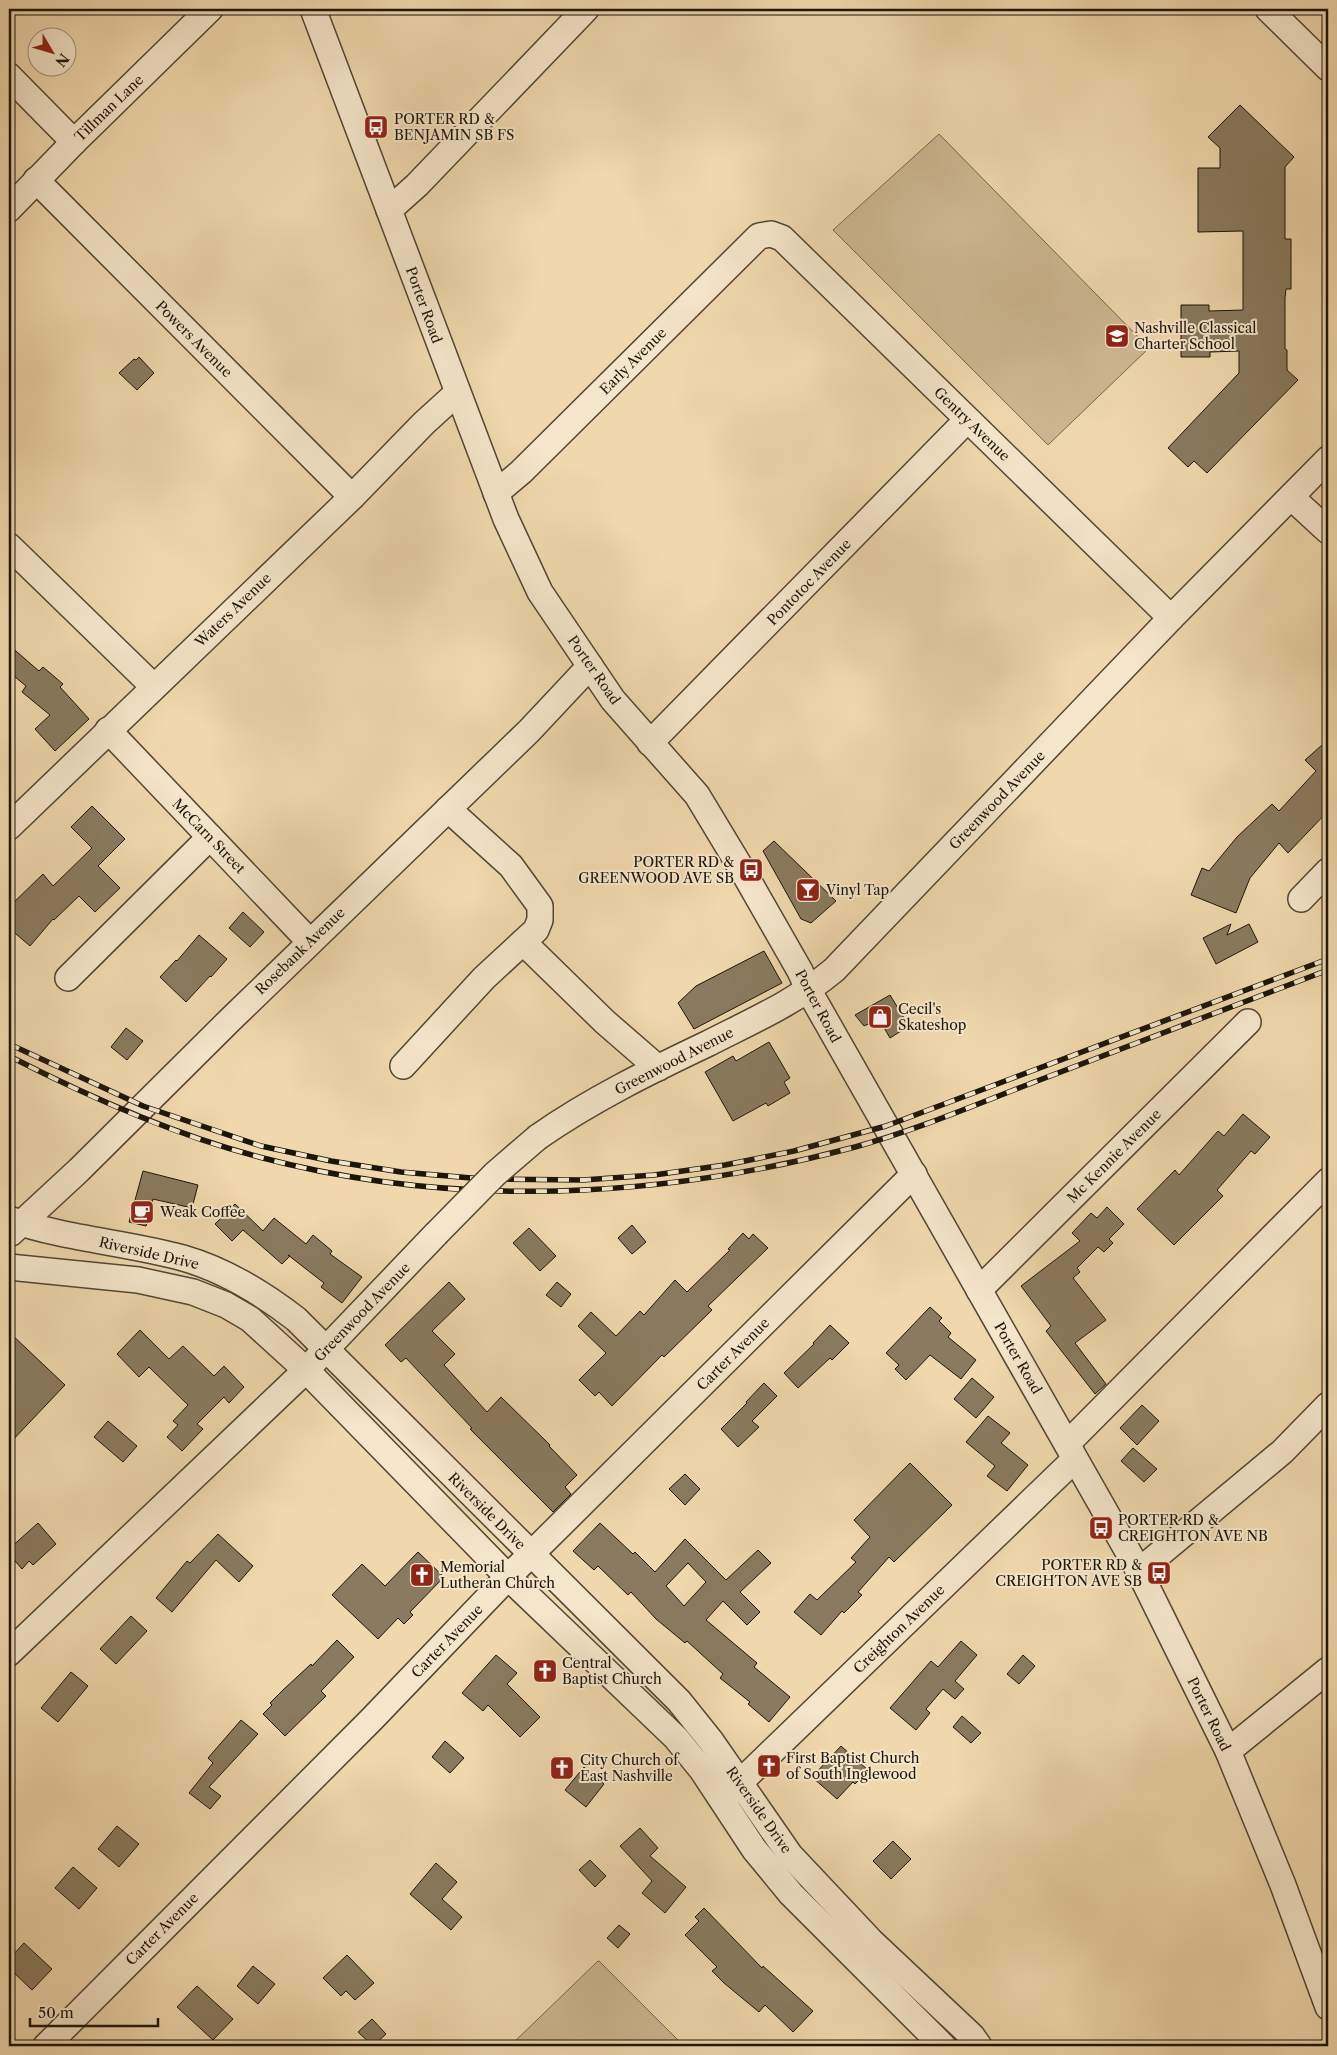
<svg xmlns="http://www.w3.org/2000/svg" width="1337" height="2055" font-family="'Libre Caslon Text',serif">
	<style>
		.green { fill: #ccb691; stroke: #74664e }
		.building { fill: #8a7a5f; stroke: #1c150b; fill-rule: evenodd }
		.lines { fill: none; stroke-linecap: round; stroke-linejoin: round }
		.minor-casing { stroke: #514634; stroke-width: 28 }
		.minor { stroke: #f5e5ca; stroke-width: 25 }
		.rail-casing { stroke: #1c150b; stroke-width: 5.5 }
		.rail { stroke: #f5e5ca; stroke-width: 4; stroke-dasharray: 11; stroke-linecap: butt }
		.minor-bridge-casing { stroke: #514634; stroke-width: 28; stroke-linecap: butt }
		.minor-bridge { stroke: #f5e5ca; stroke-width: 25 }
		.labels { text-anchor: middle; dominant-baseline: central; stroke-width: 4; stroke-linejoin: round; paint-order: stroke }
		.street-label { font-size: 14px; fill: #1c150b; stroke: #f5e5ca }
		.poi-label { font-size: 14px; fill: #1c150b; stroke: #f5e5ca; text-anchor: start }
	</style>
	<rect width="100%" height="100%" fill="#f0d7ad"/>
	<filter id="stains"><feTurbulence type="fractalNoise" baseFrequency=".004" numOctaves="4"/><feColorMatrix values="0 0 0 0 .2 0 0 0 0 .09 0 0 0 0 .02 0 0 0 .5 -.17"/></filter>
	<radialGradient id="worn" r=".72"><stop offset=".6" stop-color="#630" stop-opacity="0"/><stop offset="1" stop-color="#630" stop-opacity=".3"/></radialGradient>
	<g class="green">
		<polygon points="939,134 1149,348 1048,445 833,230"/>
		<polygon points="599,1961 684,2046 510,2046 598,1961"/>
	</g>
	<g class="building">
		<polygon points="1240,105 1294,157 1285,167 1285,239 1291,239 1291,289 1286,289 1285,298 1285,349 1287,350 1287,370 1298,380 1207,473 1194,461 1188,467 1168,448 1239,373 1239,351 1210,352 1210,357 1181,357 1181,305 1209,305 1209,311 1243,310 1243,231 1198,232 1198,168 1220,168 1220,148 1208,137"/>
		<polygon points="139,357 154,373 137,390 119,373 134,359 136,360"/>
		<polygon points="9,645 39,671 43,667 63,684 60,687 89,719 55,751 35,729 50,715 22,692 26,686 9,672"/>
		<polygon points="1322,745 1328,751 1328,811 1288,853 1279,843 1250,878 1236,913 1191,895 1202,868 1209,871 1237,837 1272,804 1279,811 1316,771 1305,760"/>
		<polygon points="92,806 125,839 98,866 120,888 95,912 79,896 54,920 53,919 30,946 9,928 9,907 43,874 53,886 92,848 71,827"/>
		<polygon points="774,841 836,901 811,923 801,919 763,851"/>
		<polygon points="243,912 264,932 250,947 229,928"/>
		<polygon points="1231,924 1227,935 1249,924 1258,942 1216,964 1203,938"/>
		<polygon points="199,935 227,959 211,977 210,976 186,1002 160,977 176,960 177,961"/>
		<polygon points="764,951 782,983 694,1029 678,1003 696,986"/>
		<polygon points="890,995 909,1026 890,1038 879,1019 864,1026 855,1015"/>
		<polygon points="126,1028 143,1041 127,1060 111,1047"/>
		<polygon points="769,1042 790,1078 784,1082 790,1093 768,1106 766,1103 733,1121 705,1072 733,1056 736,1061"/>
		<polygon points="1243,1114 1270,1137 1255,1154 1251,1151 1217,1190 1223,1196 1174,1245 1137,1209 1175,1170 1179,1175 1218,1131 1224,1136"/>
		<polygon points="143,1171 198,1185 192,1208 153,1199 146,1226 129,1222"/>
		<polygon points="235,1204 263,1231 274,1218 306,1244 313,1235 332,1251 330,1254 362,1277 342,1303 321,1287 324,1283 288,1255 290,1256 282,1264 243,1230 232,1241 215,1224"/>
		<polygon points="1107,1207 1124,1224 1109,1239 1113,1243 1104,1252 1098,1247 1077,1268 1080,1272 1073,1278 1106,1320 1075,1343 1106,1384 1095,1394 1046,1331 1051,1326 1021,1286 1080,1241 1072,1233 1091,1213 1097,1218"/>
		<polygon points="632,1225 646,1242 632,1254 618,1238"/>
		<polygon points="529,1228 556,1256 540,1271 513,1243"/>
		<polygon points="743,1233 749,1239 753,1234 768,1248 708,1306 712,1310 664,1357 662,1355 612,1406 599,1392 595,1396 579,1380 606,1353 578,1326 591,1312 616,1336 640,1311 644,1315 675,1280 687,1292 730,1250 728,1249"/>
		<polygon points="449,1282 465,1299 432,1331 455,1354 444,1365 487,1412 501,1397 550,1445 549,1446 577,1475 565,1487 571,1494 553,1512 470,1429 472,1428 406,1358 401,1362 385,1345"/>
		<polygon points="557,1282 571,1294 561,1307 546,1295"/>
		<polygon points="930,1307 942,1318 939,1321 951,1333 948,1337 976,1360 961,1379 930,1355 906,1380 895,1369 899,1365 886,1353"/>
		<polygon points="830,1325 849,1343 832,1360 830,1358 798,1388 784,1373 814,1344 813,1343"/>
		<polygon points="140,1330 169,1359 183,1346 214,1376 224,1366 244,1387 229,1403 224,1397 197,1424 203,1429 182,1451 167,1437 178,1425 173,1421 188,1405 149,1367 139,1377 117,1354"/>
		<polygon points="9,1332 65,1385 9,1444"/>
		<polygon points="972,1378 994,1397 976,1418 954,1399"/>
		<polygon points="764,1383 777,1396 752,1421 759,1427 738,1447 721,1429 747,1403 746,1402"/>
		<polygon points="1142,1405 1159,1421 1137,1445 1120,1428"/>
		<polygon points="988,1416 1010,1433 1001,1443 1028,1465 1007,1491 987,1476 995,1466 966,1442"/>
		<polygon points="108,1421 137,1446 123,1462 94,1437"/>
		<polygon points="1133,1448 1157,1469 1144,1482 1121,1461"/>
		<polygon points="910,1463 952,1505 894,1562 889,1557 858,1592 862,1595 844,1613 842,1611 821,1635 794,1612 810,1594 817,1600 856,1562 851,1558 870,1537 854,1520"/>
		<polygon points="685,1474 700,1489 685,1505 669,1489"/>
		<polygon points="38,1523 56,1544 33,1565 29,1561 22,1569 9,1554 9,1549"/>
		<path d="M600 1523 633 1554 635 1552 655 1572 685 1539 726 1580 758 1550 771 1563 740 1592 760 1612 747 1625 723 1601 706 1620 757 1663 754 1667 790 1697 769 1722 748 1704 750 1702 720 1678 723 1674 687 1641 685 1643 656 1619 631 1592 628 1595 598 1566 594 1570 573 1551ZM688 1563 706 1582 684 1606 666 1586Z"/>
		<polygon points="218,1534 253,1566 239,1582 216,1560 172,1612 156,1598 187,1561 190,1563"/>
		<polygon points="418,1552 444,1577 410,1612 413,1615 404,1624 398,1618 378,1639 332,1595 362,1564 385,1586"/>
		<polygon points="131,1616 147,1631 116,1664 100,1649"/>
		<polygon points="337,1640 354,1657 321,1691 326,1696 285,1736 263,1714 272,1705 270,1703 283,1690 311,1664 312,1666"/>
		<polygon points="961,1641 977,1655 955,1681 964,1689 955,1699 943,1689 926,1709 930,1713 916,1730 890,1708 931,1661 938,1667"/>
		<polygon points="496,1655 517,1673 507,1684 540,1717 520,1737 488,1705 483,1711 462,1693"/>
		<polygon points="1023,1655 1035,1666 1019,1684 1007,1674"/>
		<polygon points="71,1672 88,1686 58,1722 41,1708"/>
		<polygon points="962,1716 981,1733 971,1743 953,1727"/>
		<polygon points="241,1720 258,1734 209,1787 221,1796 210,1809 189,1793 213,1763 208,1758"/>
		<polygon points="445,1741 464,1758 450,1773 432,1757"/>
		<polygon points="841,1746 868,1770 855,1784 853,1782 837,1799 812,1777"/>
		<polygon points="584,1767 604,1784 586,1807 565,1790"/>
		<polygon points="117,1826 139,1844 119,1867 98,1849"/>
		<polygon points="640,1828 658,1848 650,1856 686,1887 665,1913 642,1893 652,1881 620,1846"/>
		<polygon points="893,1841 911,1859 891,1879 873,1861"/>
		<polygon points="590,1860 606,1876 595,1887 579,1870"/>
		<polygon points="436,1863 457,1882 442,1899 462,1917 451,1930 410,1894"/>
		<polygon points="73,1867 97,1888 79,1909 55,1888"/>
		<polygon points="704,1908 762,1968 763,1966 813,2011 793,2032 765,2005 759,2012 724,1983 712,1971 717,1967 685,1935 699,1921 695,1917"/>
		<polygon points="619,1925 630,1934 618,1948 607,1938"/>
		<polygon points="24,1943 52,1969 32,1990 9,1968 14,1961 11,1957"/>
		<polygon points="347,1955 374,1983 355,2000 346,1991 341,1996 323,1978"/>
		<polygon points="253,1966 275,1984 258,2004 237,1986"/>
		<polygon points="197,1986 233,2019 213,2040 177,2007"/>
		<polygon points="372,2019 386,2034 373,2046 358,2032"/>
	</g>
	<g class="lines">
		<defs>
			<g id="minor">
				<polyline points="313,9 506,519 540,592 613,700 697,795 744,873 800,971 809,991 1139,1571 1228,1751 1283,1885 1328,2007"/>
				<polyline points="1268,9 1328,68"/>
				<polyline points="9,76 74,142"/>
				<polyline points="36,180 352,497"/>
				<polyline points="9,209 74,142 210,9"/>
				<polyline points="389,210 417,185 586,9"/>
				<polyline points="496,493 521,472 759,236 771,234 782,238 1171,618"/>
				<polyline points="1291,497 1328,531"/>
				<polyline points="9,546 153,686"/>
				<polyline points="108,730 310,942"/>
				<polyline points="650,743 967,420"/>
				<polyline points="9,827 352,497 424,423 457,393"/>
				<polyline points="1301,899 1328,871"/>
				<polyline points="523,942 605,1022 658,1068"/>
				<polyline points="68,978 210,837"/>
				<polyline points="403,1066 484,978 536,930 540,920 540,906 511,866 448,809"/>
				<path d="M538 1137C591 1100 650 1071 709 1043 754 1020 794 1003 834 970L1171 618 1328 459"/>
				<path d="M9 1219C65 1239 125 1242 183 1258 225 1270 261 1292 296 1319L679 1701 711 1741 790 1855 872 1942 972 2036 979 2046"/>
				<polyline points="11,1233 79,1170 230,1020 529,731 590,666"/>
				<polyline points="9,1267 138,1280 193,1292 226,1305 250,1319 306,1370 508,1577 676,1738 702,1770 754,1849 791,1894 943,2046"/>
				<polyline points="979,1290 1248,1022"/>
				<polyline points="1067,1444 1328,1181"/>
				<polyline points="1139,1571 1282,1452 1328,1405"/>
				<polyline points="9,1653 306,1370 436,1234"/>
				<polyline points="1228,1751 1328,1670"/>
				<polyline points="728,1794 1075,1459"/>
				<polyline points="46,2046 372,1719 508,1577 914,1174"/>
			</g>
		</defs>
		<use href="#minor" class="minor-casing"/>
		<use href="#minor" class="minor"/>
		<defs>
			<g id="rail">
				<polyline points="9,1044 143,1106 261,1146 331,1161 401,1172 483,1179 583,1180 654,1175 725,1165 794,1151 886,1126 1328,959"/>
				<path d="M9 1056C89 1097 172 1134 259 1157 455 1209 660 1199 855 1147 917 1130 977 1104 1037 1081 1134 1044 1231 1007 1328 970"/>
			</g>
		</defs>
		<use href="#rail" class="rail-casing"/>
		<use href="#rail" class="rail"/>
		<defs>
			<polyline id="minor-bridge" points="436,1234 495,1174 538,1137"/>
		</defs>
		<use href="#minor-bridge" class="minor-bridge-casing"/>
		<use href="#minor-bridge" class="minor-bridge"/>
	</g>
	<defs>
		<symbol id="bus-square" viewBox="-11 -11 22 22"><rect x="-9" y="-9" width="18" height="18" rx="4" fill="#8f2418" stroke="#f5e5ca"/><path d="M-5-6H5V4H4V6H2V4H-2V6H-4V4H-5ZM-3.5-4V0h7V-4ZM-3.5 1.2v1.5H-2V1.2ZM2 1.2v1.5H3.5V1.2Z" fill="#fff"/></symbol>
		<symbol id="school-square" viewBox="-11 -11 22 22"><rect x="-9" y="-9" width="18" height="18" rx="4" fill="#8f2418" stroke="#f5e5ca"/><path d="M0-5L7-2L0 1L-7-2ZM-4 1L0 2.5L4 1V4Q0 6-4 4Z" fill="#fff"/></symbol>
		<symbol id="bar-square" viewBox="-11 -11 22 22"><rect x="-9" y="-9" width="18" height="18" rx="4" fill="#8f2418" stroke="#f5e5ca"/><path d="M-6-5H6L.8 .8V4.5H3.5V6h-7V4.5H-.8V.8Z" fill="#fff"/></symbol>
		<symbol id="shop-square" viewBox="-11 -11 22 22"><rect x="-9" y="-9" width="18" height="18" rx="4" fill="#8f2418" stroke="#f5e5ca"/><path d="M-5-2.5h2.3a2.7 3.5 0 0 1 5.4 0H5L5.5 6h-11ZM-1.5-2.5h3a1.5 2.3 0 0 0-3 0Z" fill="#fff"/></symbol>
		<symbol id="cafe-square" viewBox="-11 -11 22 22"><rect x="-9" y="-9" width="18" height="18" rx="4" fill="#8f2418" stroke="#f5e5ca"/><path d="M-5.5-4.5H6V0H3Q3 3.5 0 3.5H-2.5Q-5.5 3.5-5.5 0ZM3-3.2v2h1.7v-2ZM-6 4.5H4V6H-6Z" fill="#fff"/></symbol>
		<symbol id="church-square" viewBox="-11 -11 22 22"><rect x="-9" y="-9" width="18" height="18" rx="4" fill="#8f2418" stroke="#f5e5ca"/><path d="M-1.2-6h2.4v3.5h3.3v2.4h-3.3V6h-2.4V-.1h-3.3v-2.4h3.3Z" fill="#fff"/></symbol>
	</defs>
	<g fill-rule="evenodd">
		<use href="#bus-square" x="362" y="113" width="28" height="28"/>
		<use href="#school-square" x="1103" y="322" width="28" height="28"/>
		<use href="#bus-square" x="737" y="856" width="28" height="28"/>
		<use href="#bar-square" x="794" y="876" width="28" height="28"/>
		<use href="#shop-square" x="866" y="1003" width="28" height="28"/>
		<use href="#cafe-square" x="128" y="1198" width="28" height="28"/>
		<use href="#bus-square" x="1087" y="1514" width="28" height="28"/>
		<use href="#bus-square" x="1145" y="1559" width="28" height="28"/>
		<use href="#church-square" x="408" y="1561" width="28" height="28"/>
		<use href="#church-square" x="531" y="1657" width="28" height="28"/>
		<use href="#church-square" x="755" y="1752" width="28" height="28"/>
		<use href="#church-square" x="548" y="1754" width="28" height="28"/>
	</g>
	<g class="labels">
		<g class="street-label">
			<text transform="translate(109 108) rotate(-44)">Tillman Lane</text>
			<text transform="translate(424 305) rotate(70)">Porter Road</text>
			<text transform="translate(194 339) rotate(45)">Powers Avenue</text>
			<text transform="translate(633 361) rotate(-45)">Early Avenue</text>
			<text transform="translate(972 424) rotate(44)">Gentry Avenue</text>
			<text transform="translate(809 582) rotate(-46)">Pontotoc Avenue</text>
			<text transform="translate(233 610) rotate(-44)">Waters Avenue</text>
			<text transform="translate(594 670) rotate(55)">Porter Road</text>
			<text transform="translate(997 800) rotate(-46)">Greenwood Avenue</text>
			<text transform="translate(209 836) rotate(46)">McCarn Street</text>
			<text transform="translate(300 951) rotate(-44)">Rosebank Avenue</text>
			<text transform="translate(818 1006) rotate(62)">Porter Road</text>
			<text transform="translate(674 1061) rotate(-27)">Greenwood Avenue</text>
			<text transform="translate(1114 1156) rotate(-45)">Mc Kennie Avenue</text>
			<text transform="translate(149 1253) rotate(13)">Riverside Drive</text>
			<text transform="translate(362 1312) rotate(-46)">Greenwood Avenue</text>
			<text transform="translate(733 1354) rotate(-45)">Carter Avenue</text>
			<text transform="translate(1018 1358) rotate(60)">Porter Road</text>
			<text transform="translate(487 1511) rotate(45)">Riverside Drive</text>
			<text transform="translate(899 1629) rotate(-44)">Creighton Avenue</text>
			<text transform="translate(447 1641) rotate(-46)">Carter Avenue</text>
			<text transform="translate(1209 1714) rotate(64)">Porter Road</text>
			<text transform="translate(759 1810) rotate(55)">Riverside Drive</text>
			<text transform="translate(162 1929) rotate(-45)">Carter Avenue</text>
		</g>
		<g class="poi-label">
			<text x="394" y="119">PORTER RD &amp;<tspan x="394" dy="16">BENJAMIN SB FS</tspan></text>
			<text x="1134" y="328">Nashville Classical<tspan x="1134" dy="16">Charter School</tspan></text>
			<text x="734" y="862" text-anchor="end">PORTER RD &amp;<tspan x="734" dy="16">GREENWOOD AVE SB</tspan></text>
			<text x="826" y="890">Vinyl Tap</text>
			<text x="898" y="1009">Cecil's<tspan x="898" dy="16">Skateshop</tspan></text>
			<text x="160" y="1212">Weak Coffee</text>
			<text x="1118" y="1520">PORTER RD &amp;<tspan x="1118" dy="16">CREIGHTON AVE NB</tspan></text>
			<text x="1142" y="1565" text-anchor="end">PORTER RD &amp;<tspan x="1142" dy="16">CREIGHTON AVE SB</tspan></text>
			<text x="440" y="1567">Memorial<tspan x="440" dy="16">Lutheran Church</tspan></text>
			<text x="562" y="1663">Central<tspan x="562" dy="16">Baptist Church</tspan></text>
			<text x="786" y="1758">First Baptist Church<tspan x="786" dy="16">of South Inglewood</tspan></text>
			<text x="580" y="1760">City Church of<tspan x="580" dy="16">East Nashville</tspan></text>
		</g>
	</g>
	<rect width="1337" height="2055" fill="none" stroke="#f0d7ad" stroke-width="30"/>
	<rect x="10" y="10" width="1317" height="2035" fill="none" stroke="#1c150b" stroke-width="2.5"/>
	<rect x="15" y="15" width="1307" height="2025" fill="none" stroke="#1c150b"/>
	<g transform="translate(52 52) rotate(128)"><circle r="24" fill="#f5e5ca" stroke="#9e927e"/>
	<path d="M0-4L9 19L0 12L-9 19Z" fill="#8f2418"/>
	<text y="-8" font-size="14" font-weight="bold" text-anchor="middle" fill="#1c150b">N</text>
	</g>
	<path d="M30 2018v8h128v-8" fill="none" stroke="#1c150b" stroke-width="2.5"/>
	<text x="38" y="2018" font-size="15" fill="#1c150b" stroke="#f5e5ca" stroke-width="4" paint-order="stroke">50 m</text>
	<rect width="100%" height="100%" filter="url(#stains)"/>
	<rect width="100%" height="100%" fill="url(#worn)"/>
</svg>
